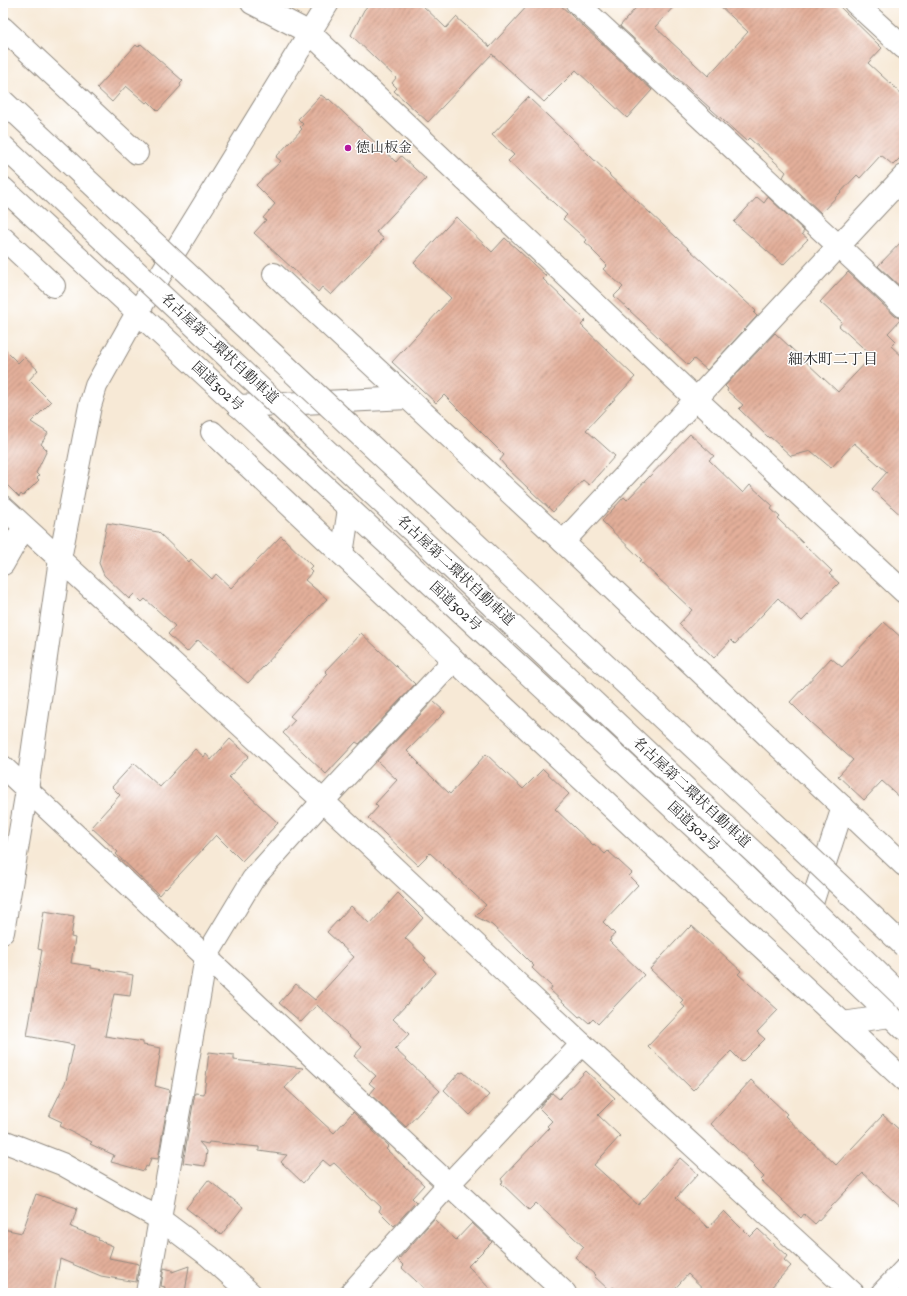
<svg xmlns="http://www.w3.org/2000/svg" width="907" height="1296" font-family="Vollkorn,'Noto Serif JP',serif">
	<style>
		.building { fill: url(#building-hatch) }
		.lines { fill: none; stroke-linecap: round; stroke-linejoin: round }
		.minor-casing { stroke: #918a80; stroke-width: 24 }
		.tertiary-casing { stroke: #918a80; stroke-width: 24 }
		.trunk-casing { stroke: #918a80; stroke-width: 24 }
		.minor { stroke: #fff; stroke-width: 22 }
		.tertiary { stroke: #fff; stroke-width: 22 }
		.trunk { stroke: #fff; stroke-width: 22 }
		.motorway-bridge-casing { stroke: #918a80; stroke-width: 24; stroke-linecap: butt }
		.motorway-bridge { stroke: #fff; stroke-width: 22 }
		.poi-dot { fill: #b5179e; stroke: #fff; stroke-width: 1.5 }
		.labels { text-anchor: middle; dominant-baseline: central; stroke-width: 3; stroke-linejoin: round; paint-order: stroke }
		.poi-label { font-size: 14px; fill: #2b2b2b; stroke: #fff; text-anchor: start }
		.street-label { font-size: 14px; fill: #2b2b2b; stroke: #fff }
		.neighbourhood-label { font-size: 15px; fill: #2b2b2b; stroke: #fff }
	</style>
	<defs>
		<pattern id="building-hatch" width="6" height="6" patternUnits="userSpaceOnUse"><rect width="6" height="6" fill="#e3af9a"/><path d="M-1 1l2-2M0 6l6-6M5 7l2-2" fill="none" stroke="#b88f7e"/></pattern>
	</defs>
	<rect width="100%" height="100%" fill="#fff"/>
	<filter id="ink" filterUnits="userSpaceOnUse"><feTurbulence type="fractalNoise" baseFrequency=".025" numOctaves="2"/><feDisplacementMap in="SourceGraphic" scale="8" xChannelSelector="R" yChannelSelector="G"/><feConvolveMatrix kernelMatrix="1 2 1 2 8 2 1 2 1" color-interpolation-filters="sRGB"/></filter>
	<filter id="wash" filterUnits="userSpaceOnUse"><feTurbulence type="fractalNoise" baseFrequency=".012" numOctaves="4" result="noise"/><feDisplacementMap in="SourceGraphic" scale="16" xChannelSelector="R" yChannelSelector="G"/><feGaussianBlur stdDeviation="0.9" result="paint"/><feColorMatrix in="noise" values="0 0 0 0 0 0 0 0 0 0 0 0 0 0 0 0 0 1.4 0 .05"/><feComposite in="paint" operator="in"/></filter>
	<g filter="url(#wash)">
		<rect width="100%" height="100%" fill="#f7e9d6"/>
		<g id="blocks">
			<g class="building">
				<polygon points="370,3 420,3 446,28 456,17 490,47 530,3 558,3 652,90 627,118 576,70 544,102 492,54 428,122 394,91 397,88 392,83 396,78 351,35 364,10"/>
				<polygon points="640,3 677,3 655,27 708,76 748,32 717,3 836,3 882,48 868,63 904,96 904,154 893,165 881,155 860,178 857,175 821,213 783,177 786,172 749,138 746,141 620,26"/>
				<polygon points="141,44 183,81 180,84 181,86 158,111 148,101 146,103 126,86 112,102 97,88 136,45 138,47"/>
				<polygon points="321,95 328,100 329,99 396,162 401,156 426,179 376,232 384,239 331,295 322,287 318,292 254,233 266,220 263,218 275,204 256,185 281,161 276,157 302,129 300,127 303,124 298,119"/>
				<polygon points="528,97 610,175 610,176 756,311 754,313 757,316 707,370 694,359 688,365 614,296 623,287 603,269 607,265 592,250 593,249 585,242 587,240 563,219 567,215 508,161 514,155 492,135"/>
				<polygon points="757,197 764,203 768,197 804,231 802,234 808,239 783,265 734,222"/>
				<polygon points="456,217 492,252 505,238 546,276 543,279 586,320 581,325 635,377 586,430 615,456 589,485 583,480 553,512 506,467 500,460 504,455 444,395 436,403 392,362 451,298 414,263"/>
				<polygon points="904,239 904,290 878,266"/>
				<polygon points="848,272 895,316 901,319 888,333 896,341 891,346 904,358 904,518 872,489 887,472 854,443 831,468 811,451 791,456 770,437 769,438 739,409 743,405 727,391 728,389 725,386 775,333 838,392 872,356 839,326 842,322 820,302"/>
				<polygon points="3,348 18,363 24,357 38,370 29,380 51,402 31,422 48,433 41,444 47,450 36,473 39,476 37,478 39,480 23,496 21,494 19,497 3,481"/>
				<polygon points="690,434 714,456 709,460 743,493 750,485 773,506 771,509 780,517 778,519 832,571 829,574 839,583 802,621 778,598 735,644 731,640 714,658 679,624 692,610 640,561 642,560 602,521 624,497 627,500"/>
				<polygon points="107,523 158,532 189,562 191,559 212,579 216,574 231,588 281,536 312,566 309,569 312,572 305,580 327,599 248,683 198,640 187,652 168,634 175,626 145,599 142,602 134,594 129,599 104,575 99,563"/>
				<polygon points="884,622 904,640 904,801 882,781 864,800 838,776 853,760 810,722 790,702 831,658 842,667"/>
				<polygon points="361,633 415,684 359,744 356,742 326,774 283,733 295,720 290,716 328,674 325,671"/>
				<polygon points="433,701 445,712 407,751 419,763 418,764 450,794 486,754 523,789 543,769 569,794 555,809 593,845 594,844 605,854 608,851 632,873 629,876 638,885 603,922 615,934 610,938 611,940 609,941 644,975 598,1024 593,1019 589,1023 581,1016 579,1017 550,990 552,987 532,968 534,966 520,952 492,925 475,916 486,905 430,853 418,865 368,818 378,807 375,804 397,780 377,761"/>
				<polygon points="230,739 249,756 229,777 278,823 242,861 216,835 166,889 165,888 159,895 116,854 118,852 91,827 120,795 112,787 134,763 160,787 195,749 204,757 206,754 211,760"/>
				<polygon points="398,893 423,918 405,938 426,958 424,960 436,973 393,1019 409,1034 395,1049 440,1091 406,1127 370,1094 375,1088 369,1083 376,1076 354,1056 362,1047 349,1035 317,1005 301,1022 279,1003 296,984 315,1000 354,957 327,932 351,906 370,924"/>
				<polygon points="44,911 74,916 71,937 75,938 71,963 91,966 91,968 133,975 130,996 114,994 105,1036 143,1042 143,1045 161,1048 155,1086 170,1090 158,1159 151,1158 148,1167 146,1166 144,1171 111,1162 114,1155 90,1144 92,1142 60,1126 62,1122 49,1116 66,1081 74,1045 27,1036 42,950 38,949"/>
				<polygon points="692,926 741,971 738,974 778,1010 757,1032 765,1039 742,1062 731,1051 693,1090 648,1046 685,1007 680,1003 683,1000 650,969 688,928 689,929"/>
				<polygon points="209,1052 234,1055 234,1060 303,1068 285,1088 334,1133 353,1112 389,1146 386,1149 424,1185 412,1198 416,1202 394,1226 379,1211 381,1207 334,1163 330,1166 323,1160 303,1183 281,1162 287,1155 259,1151 259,1147 209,1142 208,1144 199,1142 207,1151 205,1166 183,1163 195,1093 204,1094"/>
				<polygon points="586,1071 615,1098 598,1115 620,1136 594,1165 638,1205 680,1158 698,1174 676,1198 708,1228 724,1211 750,1237 758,1229 787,1256 784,1260 791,1266 766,1293 708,1293 688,1274 671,1293 620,1293 613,1287 610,1291 594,1276 595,1275 575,1257 584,1247 536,1203 529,1210 501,1183 503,1182 501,1179 549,1128 547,1126 552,1121 539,1108 552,1093 559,1099"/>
				<polygon points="460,1072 461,1073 463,1072 489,1095 470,1115 444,1090"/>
				<polygon points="751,1080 787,1114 785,1116 836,1165 883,1115 904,1134 904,1210 863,1173 815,1224 804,1214 801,1218 761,1180 764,1177 754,1167 755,1166 711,1124"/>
				<polygon points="208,1180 243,1207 221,1235 186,1208"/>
				<polygon points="36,1194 77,1208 71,1227 99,1238 98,1240 113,1246 109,1258 139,1264 136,1282 101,1276 60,1259 54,1293 3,1293 3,1229 22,1233"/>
				<polygon points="434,1219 456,1240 472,1223 492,1242 468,1266 494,1293 429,1293 402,1268 404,1266 398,1260"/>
				<polygon points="189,1266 185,1293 164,1293 165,1287 161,1286 164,1268 172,1270 172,1272"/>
			</g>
		</g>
	</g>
	<g filter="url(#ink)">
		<use href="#blocks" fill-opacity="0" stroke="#918a80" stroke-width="1"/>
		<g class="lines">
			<defs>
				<g id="minor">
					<polyline points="252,3 310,33"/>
					<polyline points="577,3 904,307"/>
					<polyline points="855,3 904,48"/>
					<polyline points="3,28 137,153"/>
					<polyline points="3,238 54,286"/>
					<polyline points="274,274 563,542 904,865"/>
					<polyline points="238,406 408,398"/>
					<polyline points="212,432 454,660 904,1080"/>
					<polyline points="3,507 323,801 582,1044 853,1293"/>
					<polyline points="563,542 904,176"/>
					<polyline points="342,554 349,509"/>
					<polyline points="3,564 24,527"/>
					<polyline points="3,767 565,1293"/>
					<polyline points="803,931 843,807"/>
					<polyline points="843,1023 890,1016"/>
					<polyline points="147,1293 206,957 253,879 323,801 454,660"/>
					<polyline points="351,1293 448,1185 582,1044"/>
					<polyline points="882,1293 904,1270"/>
				</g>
				<g id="tertiary">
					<polyline points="310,33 696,399 904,592"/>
					<polyline points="3,932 27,790 60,559 90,406 96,386 137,313 328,3"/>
					<polyline points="3,1141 62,1164 160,1219 209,1256 250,1293"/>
				</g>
				<polyline id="trunk" points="3,188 713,845 904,1029"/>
			</defs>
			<use href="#minor" class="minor-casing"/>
			<use href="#tertiary" class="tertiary-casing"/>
			<use href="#trunk" class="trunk-casing"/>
			<use href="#minor" class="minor"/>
			<use href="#tertiary" class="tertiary"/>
			<use href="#trunk" class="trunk"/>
			<defs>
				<g id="motorway-bridge">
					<polyline points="3,101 787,835 904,946"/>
					<polyline points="3,146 763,861 904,998"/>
				</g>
			</defs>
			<use href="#motorway-bridge" class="motorway-bridge-casing"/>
			<use href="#motorway-bridge" class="motorway-bridge"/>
		</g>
	</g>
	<circle class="poi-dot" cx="348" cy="148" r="4"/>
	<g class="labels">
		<g class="poi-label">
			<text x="356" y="148">徳山板金</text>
		</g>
		<g class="street-label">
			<text transform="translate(219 349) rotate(43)">名古屋第二環状自動車道</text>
			<text transform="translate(217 387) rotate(43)">国道302号</text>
			<text transform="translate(455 571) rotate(43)">名古屋第二環状自動車道</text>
			<text transform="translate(455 607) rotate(43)">国道302号</text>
			<text transform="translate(691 793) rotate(43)">名古屋第二環状自動車道</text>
			<text transform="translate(693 827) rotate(43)">国道302号</text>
		</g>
		<g class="neighbourhood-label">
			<text x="833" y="360">細木町二丁目</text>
		</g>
	</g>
	<rect width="907" height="1296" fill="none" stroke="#fff" stroke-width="16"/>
</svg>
